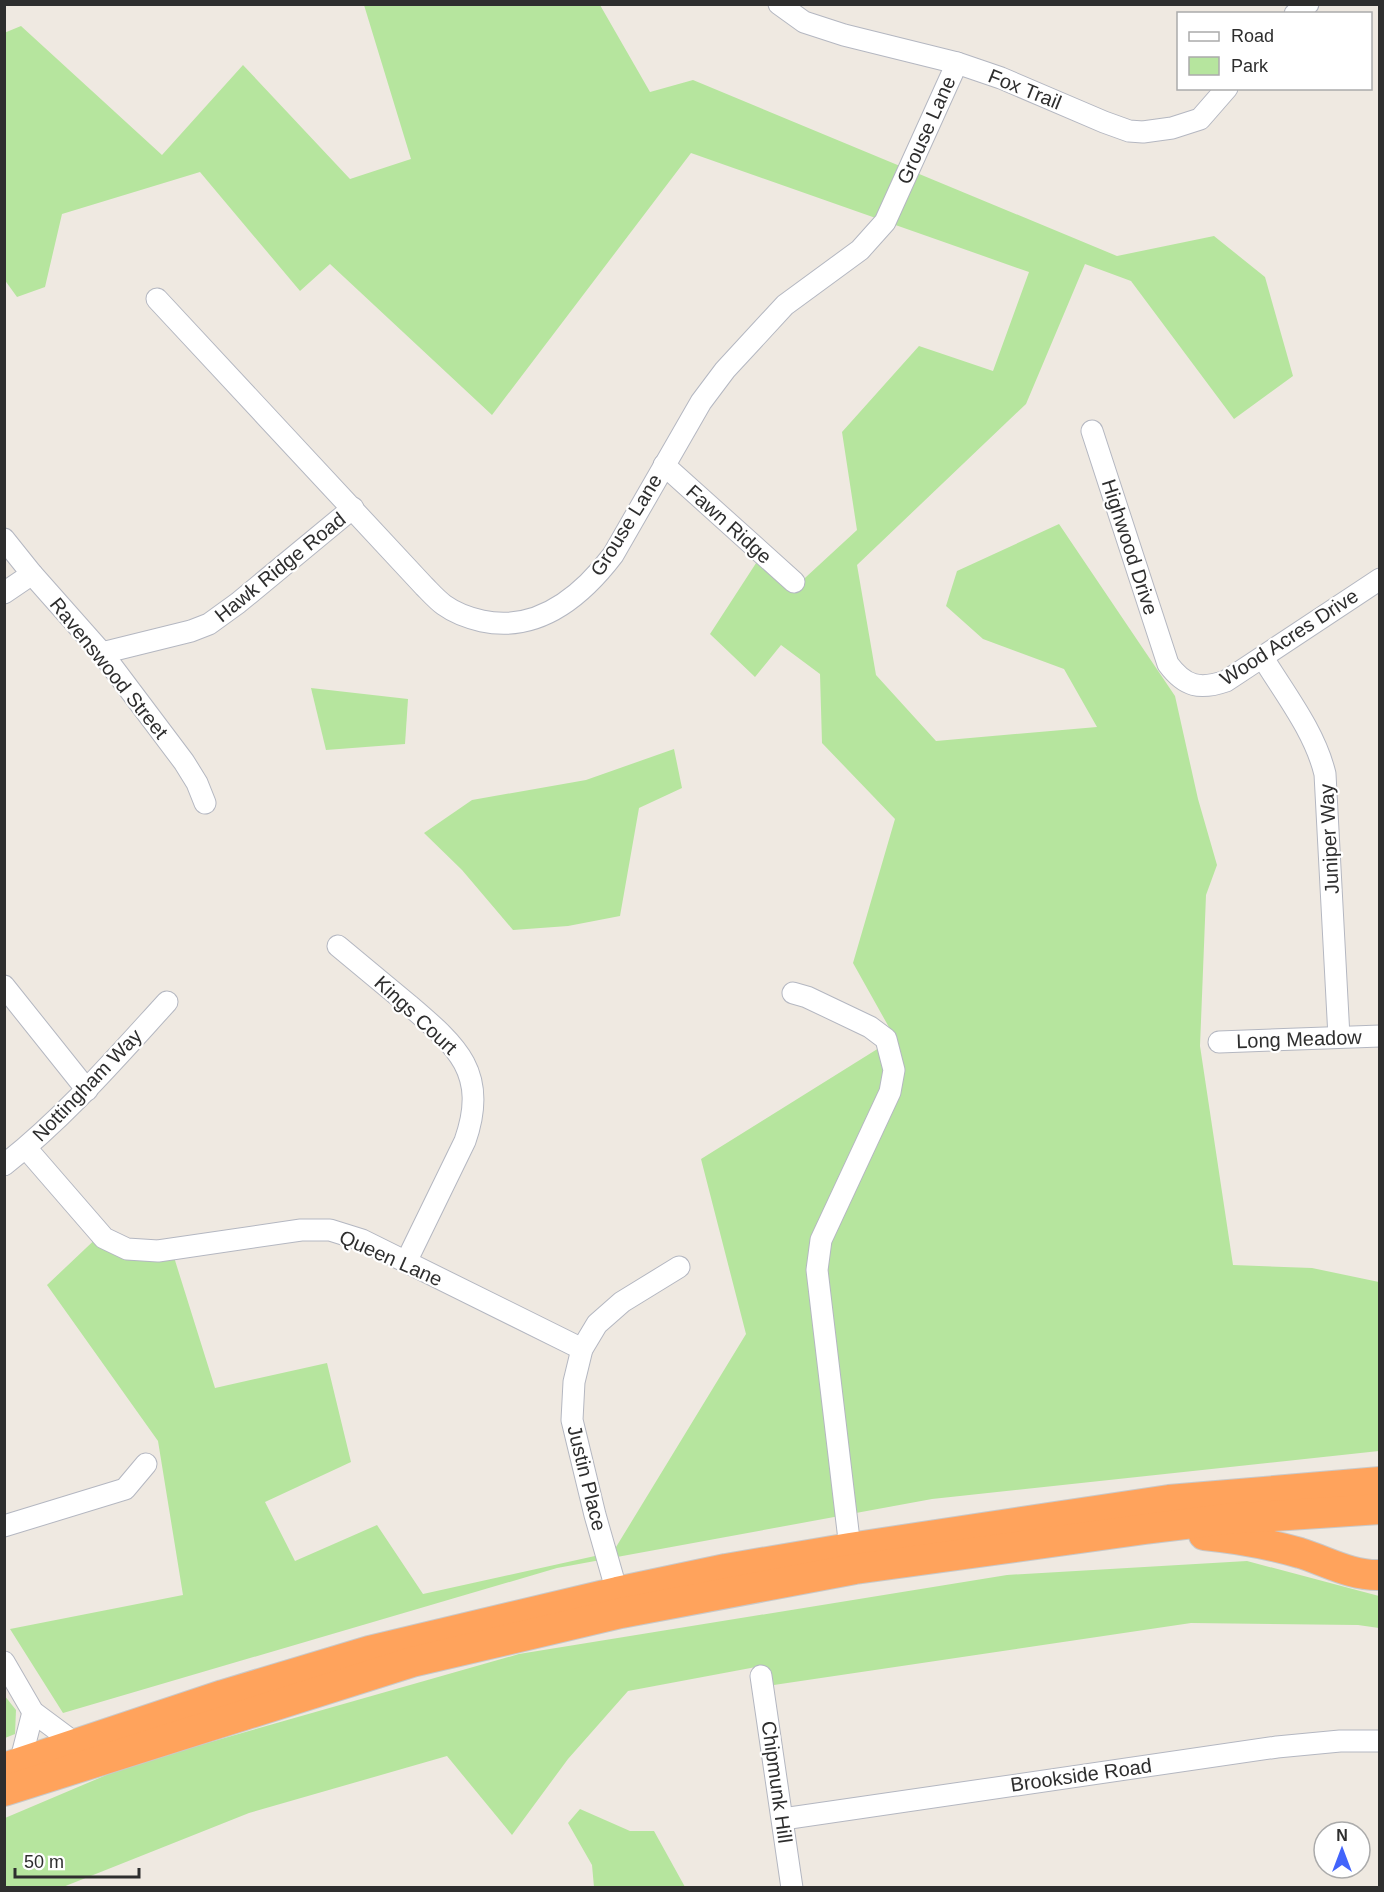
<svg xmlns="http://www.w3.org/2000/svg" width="1384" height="1892" font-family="Arial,sans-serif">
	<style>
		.green { fill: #b6e59e }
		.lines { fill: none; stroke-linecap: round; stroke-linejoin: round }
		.minor-casing { stroke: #b4b7c1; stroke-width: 23 }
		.highway-casing { stroke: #c9c9c9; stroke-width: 32 }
		.minor { stroke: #fff; stroke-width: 21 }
		.highway { stroke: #ffa35c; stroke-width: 30 }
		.labels { text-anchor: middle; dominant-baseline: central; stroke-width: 4.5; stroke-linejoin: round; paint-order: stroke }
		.street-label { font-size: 20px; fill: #2e2e2e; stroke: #fff }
	</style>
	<rect width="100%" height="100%" fill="#efe9e1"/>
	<g class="green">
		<polygon points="364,5 600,5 650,92 693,80 1117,256 1214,236 1265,277 1293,376 1234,419 1131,281 1085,264 1026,404 857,565 876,675 936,741 1097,727 1064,669 983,639 946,606 957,571 1059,524 1175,696 1198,799 1217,865 1206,895 1200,1046 1233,1265 1312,1268 1379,1282 1379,1451 932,1499 557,1568 63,1713 10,1629 183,1595 158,1441 47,1285 104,1231 173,1254 215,1388 327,1363 351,1462 265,1502 295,1561 377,1525 423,1594 613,1552 746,1334 701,1159 895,1038 853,963 895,819 822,743 820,674 781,645 755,677 710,634 760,557 793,589 857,530 842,432 919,346 993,371 1029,272 691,153 492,415 330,264 300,291 200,172 62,214 45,287 17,297 4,279 4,33 21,26 162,155 243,65 350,179 411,159"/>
		<polygon points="311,688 408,699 405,744 326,750"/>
		<polygon points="674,749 682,788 639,808 620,916 568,926 513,930 462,870 424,833 472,800 586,780"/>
		<polygon points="1247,1561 1379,1596 1379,1628 1358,1625 1191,1623 761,1687 756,1667 628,1691 568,1759 512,1835 447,1756 249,1813 63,1887 5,1888 5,1818 130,1765 519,1654 1007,1575"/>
		<polygon points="4,1695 16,1710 15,1734 5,1738"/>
		<polygon points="580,1809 630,1831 654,1831 685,1887 594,1887 592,1865 568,1823"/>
	</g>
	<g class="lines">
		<defs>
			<g id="minor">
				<polyline points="779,4 804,22 844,35 957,63 1001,78 1104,122 1129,131 1143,132 1172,128 1200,119 1227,88"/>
				<polyline points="1295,14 1308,4"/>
				<path d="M157 299 424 586C430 592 437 600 444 605 455 613 469 618 482 621 538 633 581 597 613 555L701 402 725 370 785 305 860 250 885 222 957 63"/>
				<path d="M1092 431 1168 664C1185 687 1200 690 1226 681L1380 579"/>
				<polyline points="664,465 794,582"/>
				<polyline points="4,539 32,574 102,653 184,762 197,783 205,803"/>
				<polyline points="4,593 32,574"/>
				<polyline points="102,653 191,631 209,624 238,603 353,508"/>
				<path d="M1263 658C1285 694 1315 732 1325 774L1339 1037"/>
				<path d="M338 946C362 966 385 985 409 1005 457 1046 489 1073 465 1141L406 1262"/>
				<polyline points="4,986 87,1090"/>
				<polyline points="793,993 807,997 870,1027 886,1039 894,1070 890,1092 821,1240 817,1270 850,1548"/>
				<polyline points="1219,1042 1380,1036"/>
				<polyline points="26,1148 104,1238 127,1249 158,1251 301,1230 330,1230 362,1240 582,1349"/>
				<path d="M4 1165C65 1117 115 1059 167 1002"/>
				<polyline points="4,1526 125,1489 146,1464"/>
				<polyline points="617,1592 595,1515 572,1420 574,1382 582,1349 597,1324 622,1302 679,1267"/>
				<polyline points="4,1662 33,1712 76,1744"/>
				<polyline points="761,1676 792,1888"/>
				<polyline points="20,1763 33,1712"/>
				<polyline points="783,1819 1277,1747 1340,1741 1380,1741"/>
			</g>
			<g id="highway">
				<path d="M1204 1535C1237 1538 1268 1544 1300 1553 1326 1561 1351 1576 1380 1575"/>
				<polyline points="4,1768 223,1695 369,1651 617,1592 726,1569 850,1548 1169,1500 1380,1482"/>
				<polyline points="4,1791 412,1662 621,1613 855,1569 1145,1529 1226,1519 1380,1509"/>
			</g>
		</defs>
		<use href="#minor" class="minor-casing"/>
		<use href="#highway" class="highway-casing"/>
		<use href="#minor" class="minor"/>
		<use href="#highway" class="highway"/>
	</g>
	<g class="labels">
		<g class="street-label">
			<text transform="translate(1025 89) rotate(22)">Fox Trail</text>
			<text transform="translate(926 130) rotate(-66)">Grouse Lane</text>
			<text transform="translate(729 524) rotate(42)">Fawn Ridge</text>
			<text transform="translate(626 525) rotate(-58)">Grouse Lane</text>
			<text transform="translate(1130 547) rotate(72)">Highwood Drive</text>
			<text transform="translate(280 567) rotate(-39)">Hawk Ridge Road</text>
			<text transform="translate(1289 637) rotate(-33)">Wood Acres Drive</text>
			<text transform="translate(109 668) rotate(51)">Ravenswood Street</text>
			<text transform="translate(1329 839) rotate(-93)">Juniper Way</text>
			<text transform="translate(416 1015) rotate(43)">Kings Court</text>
			<text transform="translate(1299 1039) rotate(-2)">Long Meadow</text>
			<text transform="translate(87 1085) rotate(-46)">Nottingham Way</text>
			<text transform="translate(391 1258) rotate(24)">Queen Lane</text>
			<text transform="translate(587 1478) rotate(76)">Justin Place</text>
			<text transform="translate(1081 1775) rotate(-8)">Brookside Road</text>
			<text transform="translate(777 1782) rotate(82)">Chipmunk Hill</text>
		</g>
	</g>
	<rect width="1384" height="1892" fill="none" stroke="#2e2e2e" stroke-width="12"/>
	<rect x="1177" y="12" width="195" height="78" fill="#ffffff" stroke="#ababab" stroke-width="1.5"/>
	<rect x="1189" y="32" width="30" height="9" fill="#ffffff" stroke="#ababab" stroke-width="1.5"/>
	<text x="1231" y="42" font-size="18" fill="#2e2e2e">Road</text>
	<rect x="1189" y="57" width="30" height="18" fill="#b6e59e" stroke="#ababab" stroke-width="1.5"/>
	<text x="1231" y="72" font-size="18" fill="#2e2e2e">Park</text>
	<g transform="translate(1342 1850)"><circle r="28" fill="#ffffff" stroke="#ababab" stroke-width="1.5"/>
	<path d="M0-4.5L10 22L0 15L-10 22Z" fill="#4264fb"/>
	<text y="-9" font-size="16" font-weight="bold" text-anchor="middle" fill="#2e2e2e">N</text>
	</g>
	<path d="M15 1868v9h124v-9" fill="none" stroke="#2e2e2e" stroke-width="3"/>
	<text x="24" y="1868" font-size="18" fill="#2e2e2e" stroke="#ffffff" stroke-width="4.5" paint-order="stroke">50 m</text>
</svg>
